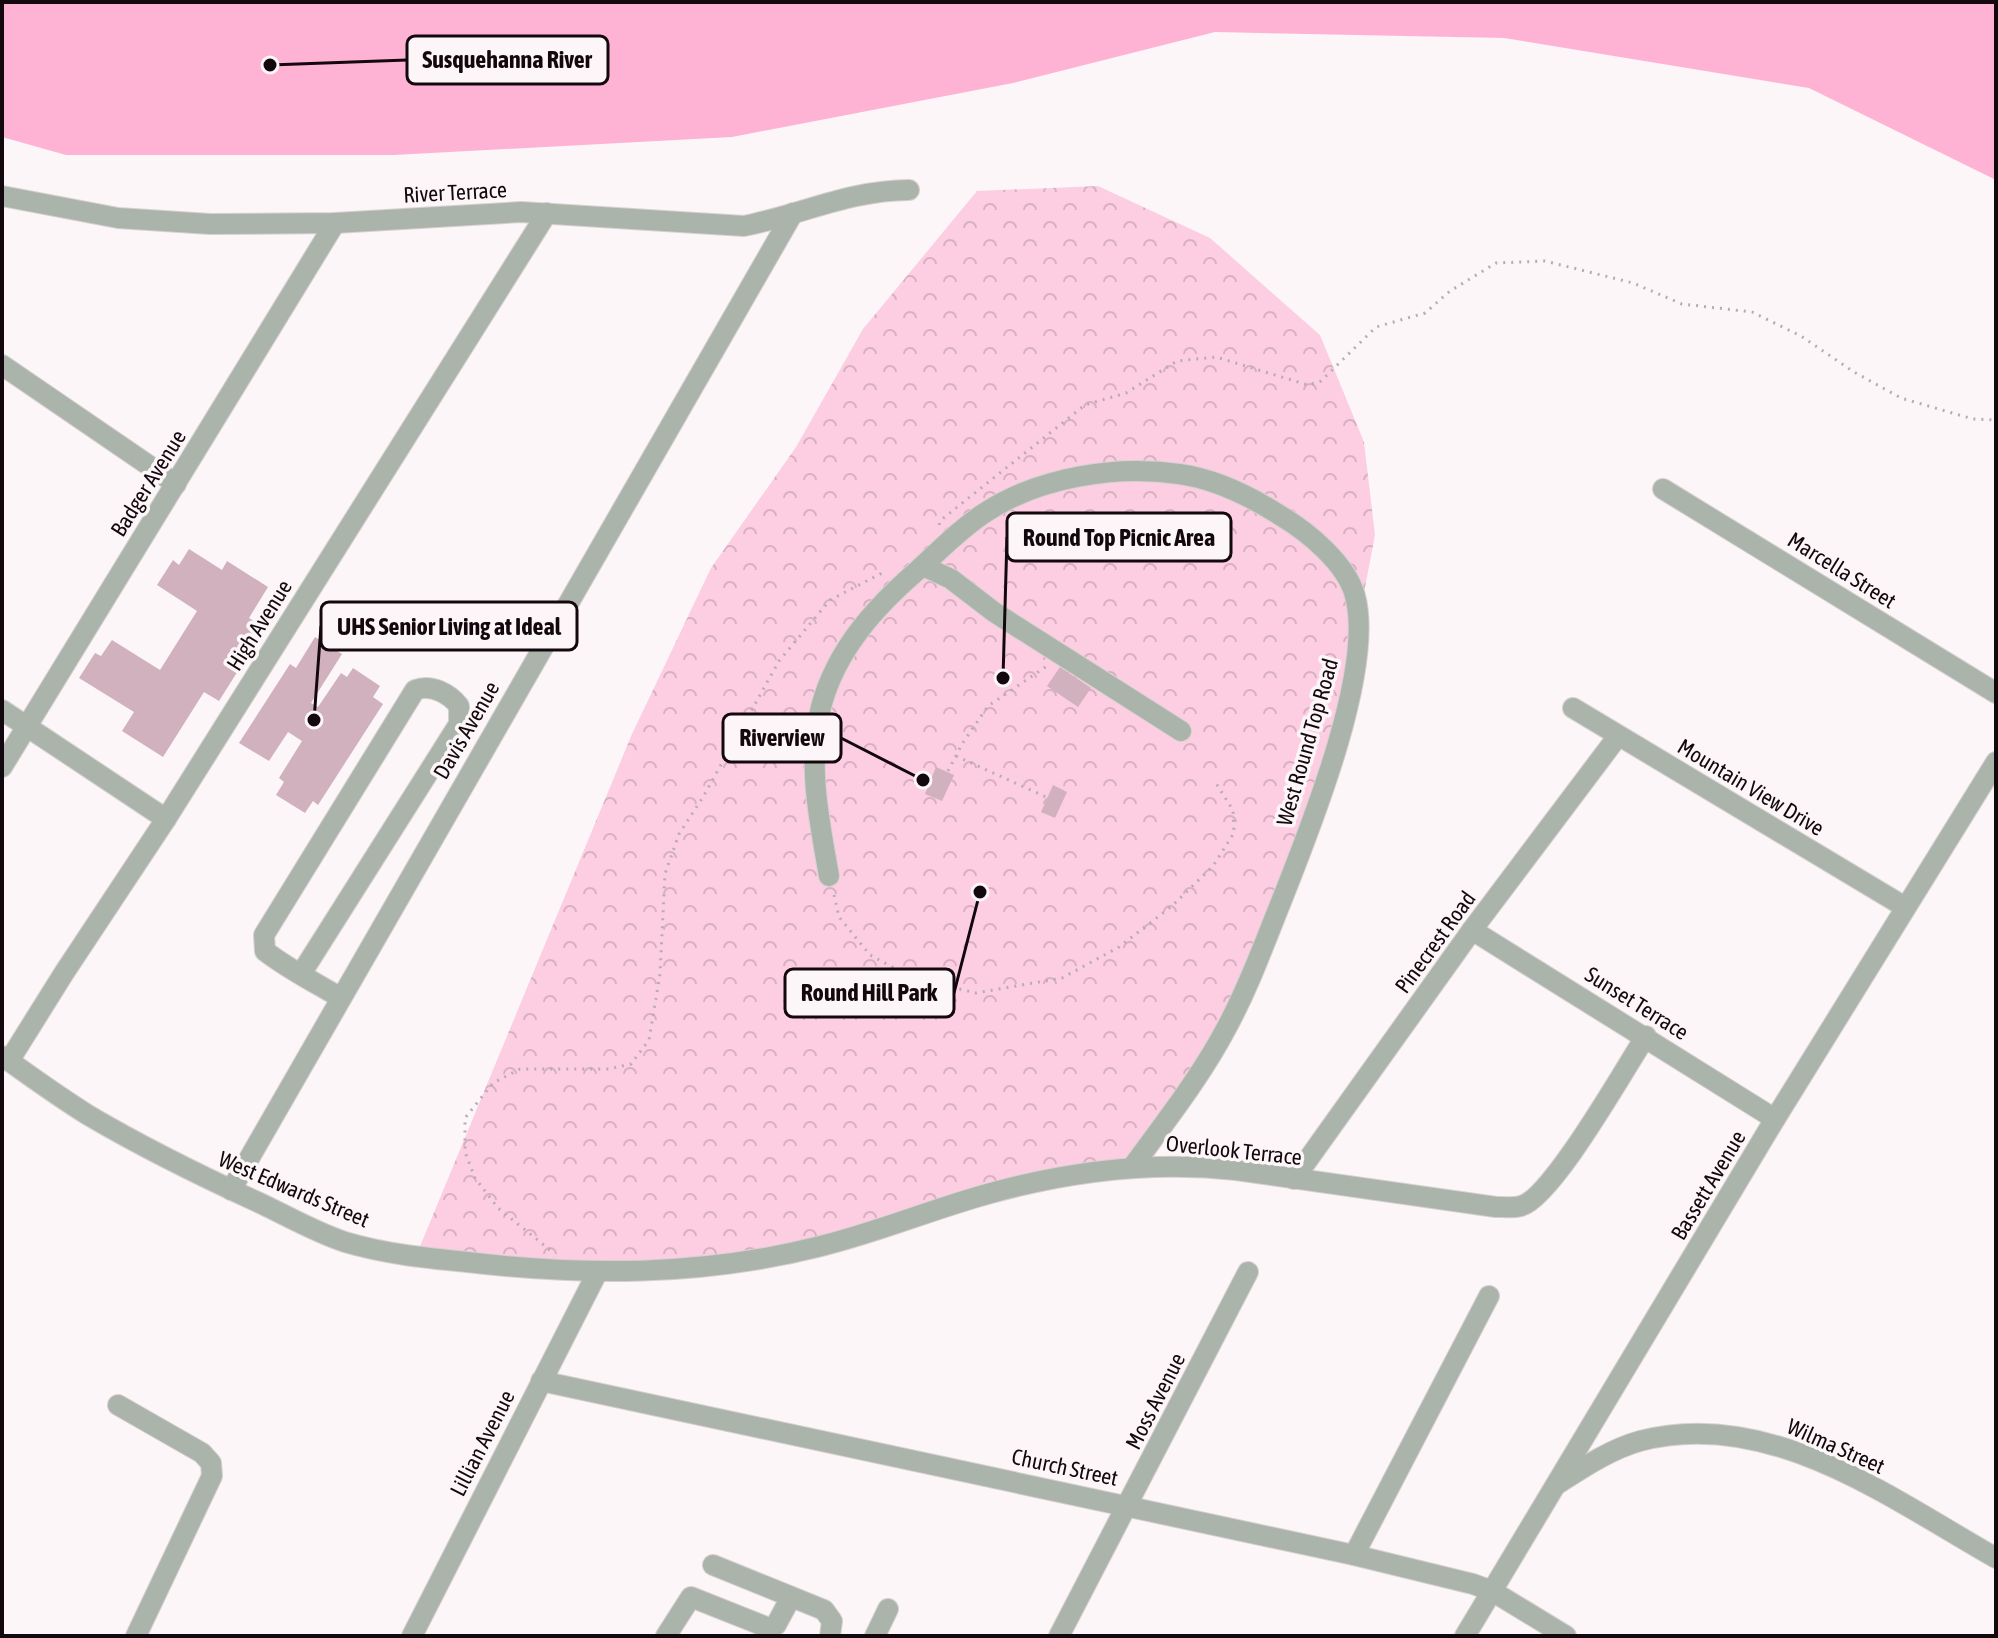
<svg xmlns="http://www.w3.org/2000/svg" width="1998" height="1638" font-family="'Asap Condensed',sans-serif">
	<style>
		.park { fill: url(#park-crowns) }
		.water { fill: #ffb3d4 }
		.building { fill: #d0b1bd }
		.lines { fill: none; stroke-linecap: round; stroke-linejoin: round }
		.minor-casing { stroke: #d7d0d2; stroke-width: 22 }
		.path { stroke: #b5aeb1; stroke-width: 3; stroke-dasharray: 2 6; stroke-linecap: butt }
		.minor { stroke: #aab4aa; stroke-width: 20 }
		.labels { text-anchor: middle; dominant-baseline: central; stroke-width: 7; stroke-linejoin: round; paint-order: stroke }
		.street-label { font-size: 22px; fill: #13080d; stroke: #fcf6f8 }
		.leader { fill: none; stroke: #13080d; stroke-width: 3 }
		.callout-dot { fill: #13080d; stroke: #fcf6f8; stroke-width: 3 }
		.callout { fill: #fcf6f8; stroke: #13080d; stroke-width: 3 }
		.callout-label { font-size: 24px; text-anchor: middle; font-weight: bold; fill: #13080d }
	</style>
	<defs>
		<pattern id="park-crowns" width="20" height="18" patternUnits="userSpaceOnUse" patternTransform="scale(2)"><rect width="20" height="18" fill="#fdcee2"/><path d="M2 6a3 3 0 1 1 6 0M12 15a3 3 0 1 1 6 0" fill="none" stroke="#d8afc1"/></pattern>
	</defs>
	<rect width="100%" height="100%" fill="#fcf6f8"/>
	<polygon class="park" points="1098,186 1210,238 1320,335 1364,442 1375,535 1332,761 1250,982 1133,1166 819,1247 597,1273 416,1256 632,734 711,568 796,447 863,329 977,191"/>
	<polygon class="water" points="2,2 1996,2 1996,180 1809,88 1504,38 1215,32 1013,83 732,137 394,155 66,155 2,137"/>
	<g class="building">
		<polygon points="189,549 222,570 227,561 268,587 249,618 265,628 219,701 204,692 163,757 122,731 134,712 79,678 95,653 101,656 112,640 160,670 197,611 157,585 173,560 179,565"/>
		<polygon points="315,637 342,654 311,703 318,707 341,673 347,677 353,668 380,686 373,697 383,704 318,805 313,801 305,813 276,795 284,782 279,778 302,741 288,732 269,761 239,743 290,664 296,668"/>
		<polygon points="1060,667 1091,688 1078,707 1047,686"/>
		<polygon points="936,767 954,775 942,801 925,794"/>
		<polygon points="1053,785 1067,792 1055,818 1041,812"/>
	</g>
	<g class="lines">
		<defs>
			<g id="minor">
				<path d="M2 196 118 218 210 224 335 223 521 212 744 226C800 215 851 190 909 190"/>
				<polyline points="2,365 176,484"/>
				<polyline points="1663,489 1996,693"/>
				<polyline points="923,566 951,579 994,612 1181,731"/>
				<polyline points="1573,708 1905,907"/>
				<polyline points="2,710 166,819"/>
				<polyline points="2,767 335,223"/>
				<path d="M829 876C819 819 807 764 821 707 836 650 875 607 918 570 940 550 961 528 986 512 1040 477 1116 465 1179 474 1216 479 1250 496 1281 516 1308 532 1347 564 1355 596 1375 669 1309 831 1281 902 1264 944 1249 986 1228 1025 1202 1075 1166 1121 1133 1166"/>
				<polyline points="1472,930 1775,1119"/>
				<path d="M301 974 459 724V706C449 693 431 684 415 690L264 935 265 951C288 969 316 983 341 998"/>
				<path d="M2 1056C30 1076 59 1097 88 1115 144 1148 203 1177 262 1204 289 1217 317 1233 345 1242 385 1254 426 1258 467 1262 585 1276 701 1276 817 1247 876 1233 932 1209 991 1193 1071 1171 1153 1161 1236 1170L1496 1207C1503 1207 1513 1208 1521 1206 1552 1198 1625 1068 1646 1036"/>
				<polyline points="9,1061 64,973 166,819 547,213"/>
				<polyline points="1294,1179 1472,930 1618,736"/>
				<polyline points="231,1190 793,213"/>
				<polyline points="541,1381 1354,1555 1473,1584 1492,1591 1566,1636"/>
				<polyline points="118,1405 202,1453 211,1463 212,1476 136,1636"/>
				<path d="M1559 1483C1584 1467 1611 1449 1640 1441 1769 1407 1890 1498 1996 1558"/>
				<polyline points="1354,1555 1489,1296"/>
				<polyline points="713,1565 824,1610 832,1621 830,1636"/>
				<polyline points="412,1636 597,1273"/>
				<polyline points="666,1636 691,1597 769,1628 776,1625 791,1597"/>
				<polyline points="875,1636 888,1609"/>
				<polyline points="1059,1636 1248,1272"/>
				<polyline points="1465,1636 1775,1119 1996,762"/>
			</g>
		</defs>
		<use href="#minor" class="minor-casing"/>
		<g class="path">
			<polyline points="939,525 941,520 1085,405 1126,393 1177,361 1216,357 1308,385 1321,381 1376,327 1425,313 1450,291 1496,263 1545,261 1633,283 1682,304 1752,312 1801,336 1854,372 1901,398 1973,419 1996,420"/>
			<polyline points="956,756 1046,797"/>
			<polyline points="948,771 962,744 988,706 1047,666"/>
			<polyline points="834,895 839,917 870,955 913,978 976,993 1062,978 1119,947 1172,906 1213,866 1234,833 1233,810 1214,780"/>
			<polyline points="550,1250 498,1208 475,1178 465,1152 465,1118 493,1083 520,1069 609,1069 631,1064 649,1040 660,974 665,874 679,834 703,797 779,661 830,600 886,571"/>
		</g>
		<use href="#minor" class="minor"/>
	</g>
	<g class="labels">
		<g class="street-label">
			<text transform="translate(455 192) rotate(-3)">River Terrace</text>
			<text transform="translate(148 483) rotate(-58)">Badger Avenue</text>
			<text transform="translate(1842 570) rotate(32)">Marcella Street</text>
			<text transform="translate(259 625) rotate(-58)">High Avenue</text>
			<text transform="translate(466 730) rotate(-60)">Davis Avenue</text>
			<text transform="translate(1307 742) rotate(-74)">West Round Top Road</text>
			<text transform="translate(1751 787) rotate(31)">Mountain View Drive</text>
			<text transform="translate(1435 942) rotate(-54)">Pinecrest Road</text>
			<text transform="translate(1637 1003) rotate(32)">Sunset Terrace</text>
			<text transform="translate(1234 1150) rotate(6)">Overlook Terrace</text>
			<text transform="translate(1708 1185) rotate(-59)">Bassett Avenue</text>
			<text transform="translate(294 1189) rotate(23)">West Edwards Street</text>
			<text transform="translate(1155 1401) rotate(-63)">Moss Avenue</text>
			<text transform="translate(482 1443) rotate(-63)">Lillian Avenue</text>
			<text transform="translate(1836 1446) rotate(24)">Wilma Street</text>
			<text transform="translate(1065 1467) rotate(12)">Church Street</text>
		</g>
	</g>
	<path class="leader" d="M270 65L407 60M1003 678L1007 537M314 720L321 626M923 780L841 738M980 892L954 993"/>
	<g class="callout-dot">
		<circle cx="270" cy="65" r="8"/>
		<circle cx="1003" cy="678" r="8"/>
		<circle cx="314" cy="720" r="8"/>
		<circle cx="923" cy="780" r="8"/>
		<circle cx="980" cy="892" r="8"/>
	</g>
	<g class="callout">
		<rect x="407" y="36" width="201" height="48" rx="8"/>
		<rect x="1007" y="513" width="224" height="48" rx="8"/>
		<rect x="321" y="602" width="256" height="48" rx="8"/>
		<rect x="723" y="714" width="118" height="48" rx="8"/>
		<rect x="785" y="969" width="169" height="48" rx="8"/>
	</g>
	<g class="callout-label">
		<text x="507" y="68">Susquehanna River</text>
		<text x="1119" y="546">Round Top Picnic Area</text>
		<text x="449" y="635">UHS Senior Living at Ideal</text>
		<text x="782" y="746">Riverview</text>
		<text x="869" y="1001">Round Hill Park</text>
	</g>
	<rect width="1998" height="1638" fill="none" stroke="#13080d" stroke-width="8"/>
</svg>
